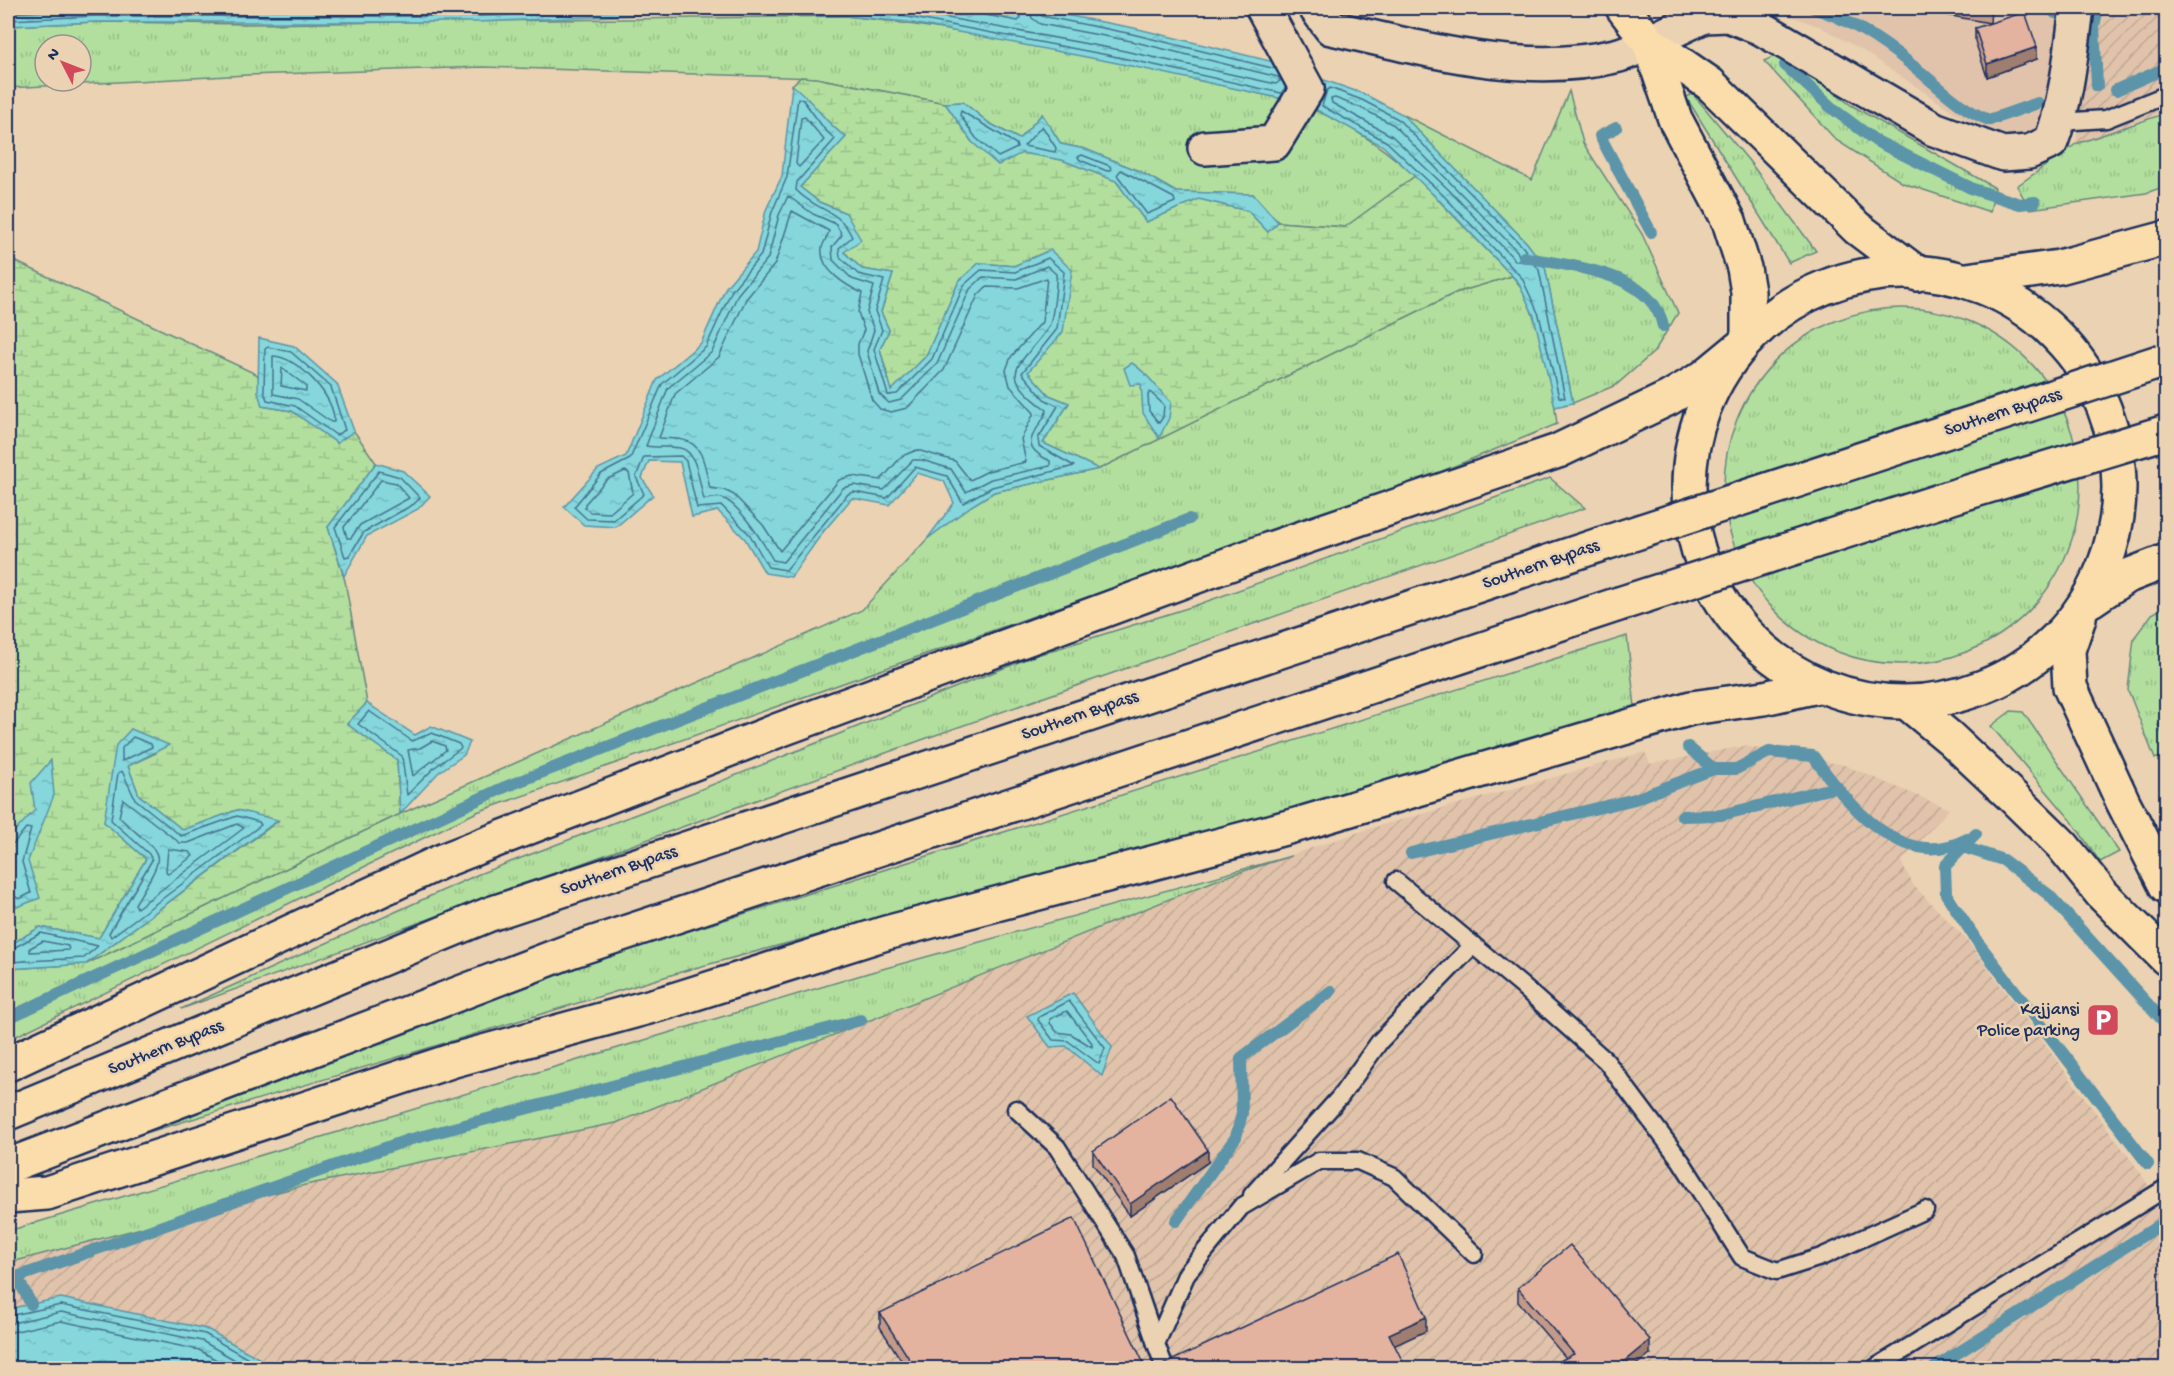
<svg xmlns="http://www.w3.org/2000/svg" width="2174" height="1376" font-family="'Gochi Hand',sans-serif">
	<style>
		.built { fill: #e0c3aa }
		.industrial { fill: url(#industrial-furrows) }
		.grass { fill: url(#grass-tufts); stroke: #66877e; stroke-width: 1.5; fill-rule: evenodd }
		.wetland { fill: url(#wetland-marsh); stroke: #66877e; stroke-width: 1.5 }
		.water { fill: url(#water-ripples); stroke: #5b94a9; stroke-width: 1.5 }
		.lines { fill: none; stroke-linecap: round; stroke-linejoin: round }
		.shore { stroke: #457290; stroke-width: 1.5 }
		.stream { stroke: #5b94a9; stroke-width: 12 }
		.lane-casing { stroke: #1b2f5e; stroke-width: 21 }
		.street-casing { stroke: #1b2f5e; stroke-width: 38 }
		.secondary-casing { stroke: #1b2f5e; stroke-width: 38 }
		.primary-casing { stroke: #1b2f5e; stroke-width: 38 }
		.highway-casing { stroke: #1b2f5e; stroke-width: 38 }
		.lane { stroke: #ead2b2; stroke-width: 16 }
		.street { stroke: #ead2b2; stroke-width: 33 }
		.secondary { stroke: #ead2b2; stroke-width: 33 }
		.primary { stroke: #fbddab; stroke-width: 33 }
		.highway { stroke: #fbddab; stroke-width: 33 }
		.highway-bridge-casing { stroke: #1b2f5e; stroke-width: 38; stroke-linecap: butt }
		.highway-bridge { stroke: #fbddab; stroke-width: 33 }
		.wall { fill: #c39a8a; stroke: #1b2f5e; stroke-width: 1.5 }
		.shaded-wall { fill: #9f7d70; stroke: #1b2f5e; stroke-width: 1.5 }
		.building { fill: #e3b3a0; stroke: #1b2f5e; stroke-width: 1.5 }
		.labels { text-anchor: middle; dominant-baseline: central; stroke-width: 5; stroke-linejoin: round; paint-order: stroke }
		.street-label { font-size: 18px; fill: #1b2f5e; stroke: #ead2b2 }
		.poi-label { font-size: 18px; fill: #1b2f5e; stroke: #ead2b2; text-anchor: end }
	</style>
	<defs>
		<pattern id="industrial-furrows" width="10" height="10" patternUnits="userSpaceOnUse" patternTransform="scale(1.5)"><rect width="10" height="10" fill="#e0c3aa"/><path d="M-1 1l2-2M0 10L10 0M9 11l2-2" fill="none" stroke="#c0a895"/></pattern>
		<pattern id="grass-tufts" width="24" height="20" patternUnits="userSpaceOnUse" patternTransform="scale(1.5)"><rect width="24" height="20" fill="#b2df9e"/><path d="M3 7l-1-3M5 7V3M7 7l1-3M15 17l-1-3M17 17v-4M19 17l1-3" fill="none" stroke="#98c08a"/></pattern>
		<pattern id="wetland-marsh" width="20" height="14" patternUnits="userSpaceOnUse" patternTransform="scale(1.5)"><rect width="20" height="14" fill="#b2df9e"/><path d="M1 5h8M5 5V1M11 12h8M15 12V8" fill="none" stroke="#98c08a"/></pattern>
		<pattern id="water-ripples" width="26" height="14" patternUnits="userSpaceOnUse" patternTransform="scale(1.5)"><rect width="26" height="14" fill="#85d7db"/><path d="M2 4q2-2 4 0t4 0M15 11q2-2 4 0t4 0" fill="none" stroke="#72b9be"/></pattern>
	</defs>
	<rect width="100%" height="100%" fill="#ead2b2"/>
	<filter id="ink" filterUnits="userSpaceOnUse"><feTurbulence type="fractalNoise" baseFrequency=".0167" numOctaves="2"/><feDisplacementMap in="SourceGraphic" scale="12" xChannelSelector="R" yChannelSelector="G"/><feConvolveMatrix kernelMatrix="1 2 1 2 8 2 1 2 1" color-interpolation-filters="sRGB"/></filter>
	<g filter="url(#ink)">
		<polygon class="built" points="1769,8 2059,8 2059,57 2046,120 2035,131 2017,137 1970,123 1862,50 1821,27"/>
		<g class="industrial">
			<polygon points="2092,8 2166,8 2166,111 2076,144 2086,43"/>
			<polygon points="1744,746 1844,765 1949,809 1901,862 1914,886 1966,939 2140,1172 2166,1214 2166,1368 8,1368 8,1263 305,1185 1368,829 1645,752 1650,764"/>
		</g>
		<g class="grass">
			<path d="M845 16C994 32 1141 68 1288 100 1337 116 1377 141 1415 176L1346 227 1278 222 1253 194 1176 192 1139 171 1085 149 1061 144 1042 114 1019 139 989 123 963 102 944 103 816 78 483 67 247 75 8 88V26L96 22 253 24ZM45 45H81V81H45Z"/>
			<polygon points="1781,53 1851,105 1995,188 1990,212 1903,183 1836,140 1764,61"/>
			<polygon points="1569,91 1583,143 1642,234 1678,313 1654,352 1616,385 1573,403 1545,267 1527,243 1402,114 1532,180"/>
			<polygon points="1693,94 1749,161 1816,251 1789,263 1686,97"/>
			<polygon points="2166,113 2166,186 2146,193 2030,209 2017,186 2076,144"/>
			<path d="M1512 276C1537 302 1553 388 1557 424L1423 479 477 812 8 1040V969L86 964 400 814 862 610 927 539 971 506 994 492 1099 469 1455 293Z"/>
			<circle cx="1902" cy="486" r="178"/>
			<polygon points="1550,478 1585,508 927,738 181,1009 479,874 689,794 1034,656 1194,606"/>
			<polygon points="2166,606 2166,720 2158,725 2166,741 2166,754 2155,759 2128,690 2134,638 2152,614"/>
			<polygon points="1627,636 1635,707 1278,812 691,969 129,1138 594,961"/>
			<polygon points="2011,711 2023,712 2119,852 2100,862 2071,820 1991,726"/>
			<polygon points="1291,856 1219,879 616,1123 305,1185 8,1263 8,1233 15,1229 868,973"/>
		</g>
		<g class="wetland">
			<path d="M801 77 816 78 945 103 972 142 1062 160 1116 181 1146 222 1199 199 1248 211 1268 232 1278 222 1345 227 1415 176 1512 276 1455 293 1099 469 1043 443 1069 403 1049 395 1028 372 1050 250 1014 266 979 263 959 281 926 356 892 391 880 349 889 330 881 312 893 274 862 269 844 252 846 213 819 202 800 187 846 137C824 123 813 100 792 85Z"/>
			<polygon points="8,258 258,375 262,406 292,411 337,443 354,431 376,463 328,527 345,581 367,703 347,724 397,760 400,814 86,964 278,821 237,810 183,830 139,795 128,766 156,753 131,729 109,796 104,822 146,859 99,938 40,927 8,946"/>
		</g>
		<g class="water">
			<polygon points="8,8 1028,8 1134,28 1299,68 1288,100 1117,63 907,22 845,16 683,13 479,22 96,22 8,26"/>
			<polygon points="1324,80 1364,94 1402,114 1527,243 1545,267 1573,403 1555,407 1534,316 1518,282 1439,200 1383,146 1313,108"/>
			<path d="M792 85C814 100 824 123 846 137L800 187 819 202 846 213 861 240 844 252 862 269 893 274 881 312 889 330 880 349 891 391 926 356 959 281 979 263 1014 266 1050 250 1072 270 1063 332 1028 372 1049 395 1069 403 1043 443 1099 469 994 492 971 506 927 539 954 503 944 481 917 473 889 505 852 498 823 532 791 577 765 573 745 539 718 511 692 517 680 462 649 461 642 478 653 495 616 527 584 525 564 507 598 469 626 456 657 380 701 343 726 287 756 252 766 210 782 176Z"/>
			<polygon points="963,102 989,123 1019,139 1042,114 1061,144 1085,149 1139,171 1176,192 1253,194 1278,222 1268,232 1248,211 1199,199 1146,222 1116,181 1062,160 1022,153 998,165 972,142 945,103"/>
			<polygon points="259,338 294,346 337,384 354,431 337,443 292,411 262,406 258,392"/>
			<path d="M1132 363C1148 373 1157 389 1171 402L1169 418 1159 438 1143 413 1141 384 1130 385 1124 368Z"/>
			<polygon points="376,463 403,471 430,496 418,509 367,536 344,576 328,527"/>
			<polygon points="367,703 415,735 431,726 470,742 464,755 439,772 400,814 397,760 347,724"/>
			<polygon points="131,729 169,745 128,766 139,795 183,830 237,810 278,820 86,964 8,969 8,946 40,927 99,938 146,859 104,822 116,745"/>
			<polygon points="51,760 54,795 28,861 40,898 17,907 8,895 8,850 11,835 35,810 31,783"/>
			<polygon points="1073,993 1112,1047 1102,1076 1066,1046 1050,1047 1027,1016"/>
			<polygon points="61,1298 207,1329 276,1368 8,1368 8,1313 12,1308"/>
		</g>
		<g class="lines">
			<g class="shore">
				<polyline points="698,8 845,10 908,17 1118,57 1281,93 1286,87"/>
				<polyline points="894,8 1120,50 1276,84 1280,81 1278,77 1131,41 1040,24 1032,18 1029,8"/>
				<polyline points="948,8 1018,21 1021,18 1020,8"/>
				<polyline points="1036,8 1042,16 1132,34 1276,69"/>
				<path d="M8 13C171 4 335 14 498 8"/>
				<polyline points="8,20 96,16 479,16 677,8"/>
				<polygon points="1330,88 1362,100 1398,119 1523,247 1539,270 1565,398 1559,397 1539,315 1522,278 1443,195 1387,142 1322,106 1327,90"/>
				<path d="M798 98 803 100 825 130 835 139 797 182 796 190C817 212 839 208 852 237L839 248 840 257 858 274 884 280 875 311 882 330 874 349 888 395 897 394 932 359 964 285 981 270 1015 272 1048 258 1064 272 1057 329 1022 373 1044 399 1058 406 1038 439 1039 446 1074 466 992 487 963 503 947 476 915 467 887 498 854 492 848 494 786 570 768 567 750 535 722 506 697 508 686 461 681 456 644 457 636 477 644 494 614 520 587 519 574 507 601 474 630 459 662 384 706 347 732 290 761 255 772 212 787 177Z"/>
				<polygon points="1335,98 1359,107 1394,125 1517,251 1521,261 1516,261 1449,190 1392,136 1332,103 1331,99"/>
				<polygon points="961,111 1016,144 1017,148 998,157 976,138 960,115"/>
				<polygon points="805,117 824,140 799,167 796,164 801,118"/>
				<polygon points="1042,126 1056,148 1055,152 1024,146"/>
				<polygon points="1082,155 1110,166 1111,170 1107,171 1080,160 1078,157"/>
				<polygon points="1121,170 1174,198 1175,202 1147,214 1117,175"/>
				<path d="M788 196 813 214 836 224 842 235 832 247 833 260 852 279 874 286 867 312 874 330 867 351 879 394 889 403 901 400 937 364 970 289 983 277 1016 279 1047 266 1056 274C1057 283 1053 321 1048 328 1021 367 993 371 1047 410 1038 435 1014 443 1050 461V466L991 479 966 492 951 469 922 460H913L884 490 854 485 843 488 783 562 773 560C764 544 740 504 722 498 716 496 709 500 704 499 699 485 698 451 680 448 669 446 657 448 646 446L668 388 712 352 738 294 768 258 779 215Z"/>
				<path d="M792 211 829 231C828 237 823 242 822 248 819 270 847 286 862 293L858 312 864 330 858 344V354L872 400 880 409 891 412 907 408 944 370 978 295 986 287 1018 288 1047 278 1042 322 1011 357 1006 370 1010 386 1034 413 1021 439 1026 462 988 471 970 480 955 461 917 450 902 456 881 480 852 476 839 480 780 551 763 525 734 495 724 490 710 488C705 471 705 444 683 440 676 438 667 439 659 438L675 394 719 357 746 299 775 264Z"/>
				<polygon points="268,347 291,352 331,387 345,430 336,435 295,406 267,400 264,391 265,349"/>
				<path d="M273 356C297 356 336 397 334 422H331L298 399 273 394Z"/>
				<polygon points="282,368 306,386 306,391 281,386"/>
				<polygon points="1150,392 1164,405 1163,417 1159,423 1149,411 1148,395"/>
				<polygon points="379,471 400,477 420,498 414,504 364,532 349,556 345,557 335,527"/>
				<polygon points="625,471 629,473 633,493 610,513 590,512 585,508 585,504 606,480"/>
				<polygon points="381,480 396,483 409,498 360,525 351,538 347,538 344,527"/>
				<polygon points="369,711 412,741 432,733 459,744 461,748 435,767 407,795 402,756 358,724"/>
				<polygon points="133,737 151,744 152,747 122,761 122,748"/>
				<polygon points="432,741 445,746 446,750 413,776 408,750 420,748"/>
				<polygon points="122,771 135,799 181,836 237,816 259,822 261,825 111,937 109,933 152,860 149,854 111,820 118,773"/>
				<path d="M123 799 180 843H188L237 824 244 828 137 908 135 904C169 847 165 860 119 817Z"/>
				<polyline points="8,845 14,843 26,828 31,829 22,862 31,893 19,899 8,892"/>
				<polygon points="168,849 190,852 193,856 168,874 166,871"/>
				<polygon points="43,941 68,946 69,950 30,952 30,948"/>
				<polyline points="8,951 41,933 98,946 84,958 8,962"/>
				<polygon points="1069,1001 1105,1048 1099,1064 1068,1041 1053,1040 1038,1020 1039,1017"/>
				<polygon points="1067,1011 1092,1043 1092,1047 1071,1034 1057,1032 1050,1023 1050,1019"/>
				<polyline points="8,1316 61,1305 205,1334 264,1368"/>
				<polyline points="8,1324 61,1312 202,1341 249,1368"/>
				<polyline points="8,1333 61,1321 199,1350 231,1368"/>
			</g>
			<g class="stream">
				<path d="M1813 8C1850 19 1884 42 1913 66 1939 86 1958 108 1989 120L2038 103"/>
				<polyline points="2052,8 2055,13"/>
				<polyline points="1785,65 1833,109 1876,141 1973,189 2020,204 2035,202"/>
				<polyline points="2097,86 2094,26 2098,8"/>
				<polyline points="2116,90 2166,68"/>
				<polyline points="1616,128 1600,136 1651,232"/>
				<path d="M1524 257C1570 267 1652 271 1663 326"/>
				<path d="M1688 747 1714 769H1736L1769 752 1813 756C1847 803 1902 874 1967 839"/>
				<polyline points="1682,816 1721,815 1837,787"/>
				<polyline points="1976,834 1945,866 1946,894 1979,944 2148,1164"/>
				<polyline points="1963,847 2003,860 2049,895 2166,1024"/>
				<polyline points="1411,853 1635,799 1714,769"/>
				<polyline points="8,1018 505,787 1189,519"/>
				<polyline points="1176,1221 1236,1137 1242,1113 1241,1058 1331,991"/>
				<polyline points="31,1304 17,1277 408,1140 861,1020"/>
				<polyline points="1934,1368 2166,1221"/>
			</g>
			<defs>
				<g id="lane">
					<polyline points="2059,122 2106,119 2166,95"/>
					<polyline points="1396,881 1521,985 1606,1061 1681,1161 1742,1257 1777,1271 1821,1257 1925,1210"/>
					<polyline points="1016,1109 1057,1147 1126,1256 1156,1344"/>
					<polyline points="1252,1195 1340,1097 1380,1041 1473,945"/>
					<polyline points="1165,1368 1156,1344 1187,1273 1241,1207 1319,1161 1358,1161 1394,1177 1474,1254"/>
					<polyline points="1875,1368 2166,1188"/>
				</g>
				<g id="street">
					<path d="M1649 42 1704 16 1728 15 1761 28 1934 129 2003 154 2029 152 2051 142C2067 99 2071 53 2077 8"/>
					<polyline points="1205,148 1274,143 1307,89 1263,8"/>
				</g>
				<path id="secondary" d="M1316 8 1331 28C1422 48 1522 78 1615 56 1627 54 1638 47 1649 42"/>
				<g id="primary">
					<polyline points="1623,8 1649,42 1675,119 1729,221 1744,268 1748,292 1748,339"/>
					<polyline points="1649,42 1710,84 1857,228 1918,274"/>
					<circle cx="1904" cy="487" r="215"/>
					<polyline points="2079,618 2068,650 2070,687 2123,802 2166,886"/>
					<polyline points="1910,705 1950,738 2014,798 2062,845 2101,893 2166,958"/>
				</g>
				<g id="highway">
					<polyline points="1967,280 2059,267 2166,238"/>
					<polyline points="2091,600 2125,577 2166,561"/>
					<polyline points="8,1064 442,861 779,730 1270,549 1558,451 1669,398 1704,377 1738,349"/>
					<polyline points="8,1113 490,914 1599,545"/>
					<polyline points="8,1166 570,951 1619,604"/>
					<polyline points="8,1196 47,1193 454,1060 667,1002 886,933 1300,824 1691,708 1764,698 1818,686"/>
				</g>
			</defs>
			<use href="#lane" class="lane-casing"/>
			<use href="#street" class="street-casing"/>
			<use href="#secondary" class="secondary-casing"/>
			<use href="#primary" class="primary-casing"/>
			<use href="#highway" class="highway-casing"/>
			<use href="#lane" class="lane"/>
			<use href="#street" class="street"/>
			<use href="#secondary" class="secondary"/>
			<use href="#primary" class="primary"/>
			<use href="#highway" class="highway"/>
			<defs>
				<g id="highway-bridge">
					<polyline points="1599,545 2162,361"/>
					<polyline points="1619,604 1952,497 2166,432"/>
				</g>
			</defs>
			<use href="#highway-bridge" class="highway-bridge-casing"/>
			<use href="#highway-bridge" class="highway-bridge"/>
		</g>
		<g class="wall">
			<polygon points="1908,8 1991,8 1990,23"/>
			<polygon points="1975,28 2037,59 1987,77 1975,41"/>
			<polygon points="1093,1151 1208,1162 1130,1216 1093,1164"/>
			<polygon points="1518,1288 1650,1354 1566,1358 1518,1302"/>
			<polygon points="880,1313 1146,1368 906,1368 880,1327"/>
		</g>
		<g class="shaded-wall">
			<polygon points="2037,47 2037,59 1987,77 1987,64"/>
			<polygon points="1208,1150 1208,1162 1130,1216 1130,1204"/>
			<polygon points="1426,1317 1426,1331 1389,1348 1389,1334"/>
			<polygon points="1650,1340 1650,1354 1632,1368 1616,1368"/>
		</g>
		<g class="building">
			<polygon points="2025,12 2037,47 1987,64 1975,28"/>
			<polygon points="1171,1096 1208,1150 1130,1204 1093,1151"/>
			<polygon points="1074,1218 1146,1368 915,1368 880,1313"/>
			<polygon points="1570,1245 1650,1340 1616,1368 1545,1368 1574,1354 1518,1288"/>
			<polygon points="1398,1254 1426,1317 1389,1334 1406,1368 1156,1368"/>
			<polygon points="1493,1363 1495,1368 1480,1368"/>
		</g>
	</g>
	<defs>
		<symbol id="parking-square" viewBox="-11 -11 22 22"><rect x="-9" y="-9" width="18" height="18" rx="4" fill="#d1495b" stroke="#ead2b2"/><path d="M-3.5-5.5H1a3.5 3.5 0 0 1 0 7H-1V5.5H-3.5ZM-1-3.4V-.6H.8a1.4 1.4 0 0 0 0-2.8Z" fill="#fff"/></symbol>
	</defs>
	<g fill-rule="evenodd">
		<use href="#parking-square" x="2084" y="1001" width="38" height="38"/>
	</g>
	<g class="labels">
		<g class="street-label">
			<text transform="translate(2003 413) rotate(-18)">Southern Bypass</text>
			<text transform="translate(1541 565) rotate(-19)">Southern Bypass</text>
			<text transform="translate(1080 716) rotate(-19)">Southern Bypass</text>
			<text transform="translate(619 871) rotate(-19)">Southern Bypass</text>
			<text transform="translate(166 1048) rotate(-22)">Southern Bypass</text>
		</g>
		<g class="poi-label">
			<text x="2080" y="1010">Kajjansi<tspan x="2080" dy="21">Police parking</tspan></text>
		</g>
	</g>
	<rect width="2174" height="1376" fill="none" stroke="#ead2b2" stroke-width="30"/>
	<rect x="15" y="15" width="2144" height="1346" fill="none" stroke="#1b2f5e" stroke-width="2" filter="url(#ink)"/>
	<g transform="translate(63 63) rotate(312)"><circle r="28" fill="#ead2b2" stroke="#979190" stroke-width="1.5"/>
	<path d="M0-4.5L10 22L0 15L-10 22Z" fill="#d1495b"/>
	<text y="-9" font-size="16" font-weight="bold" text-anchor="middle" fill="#1b2f5e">N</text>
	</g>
</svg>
